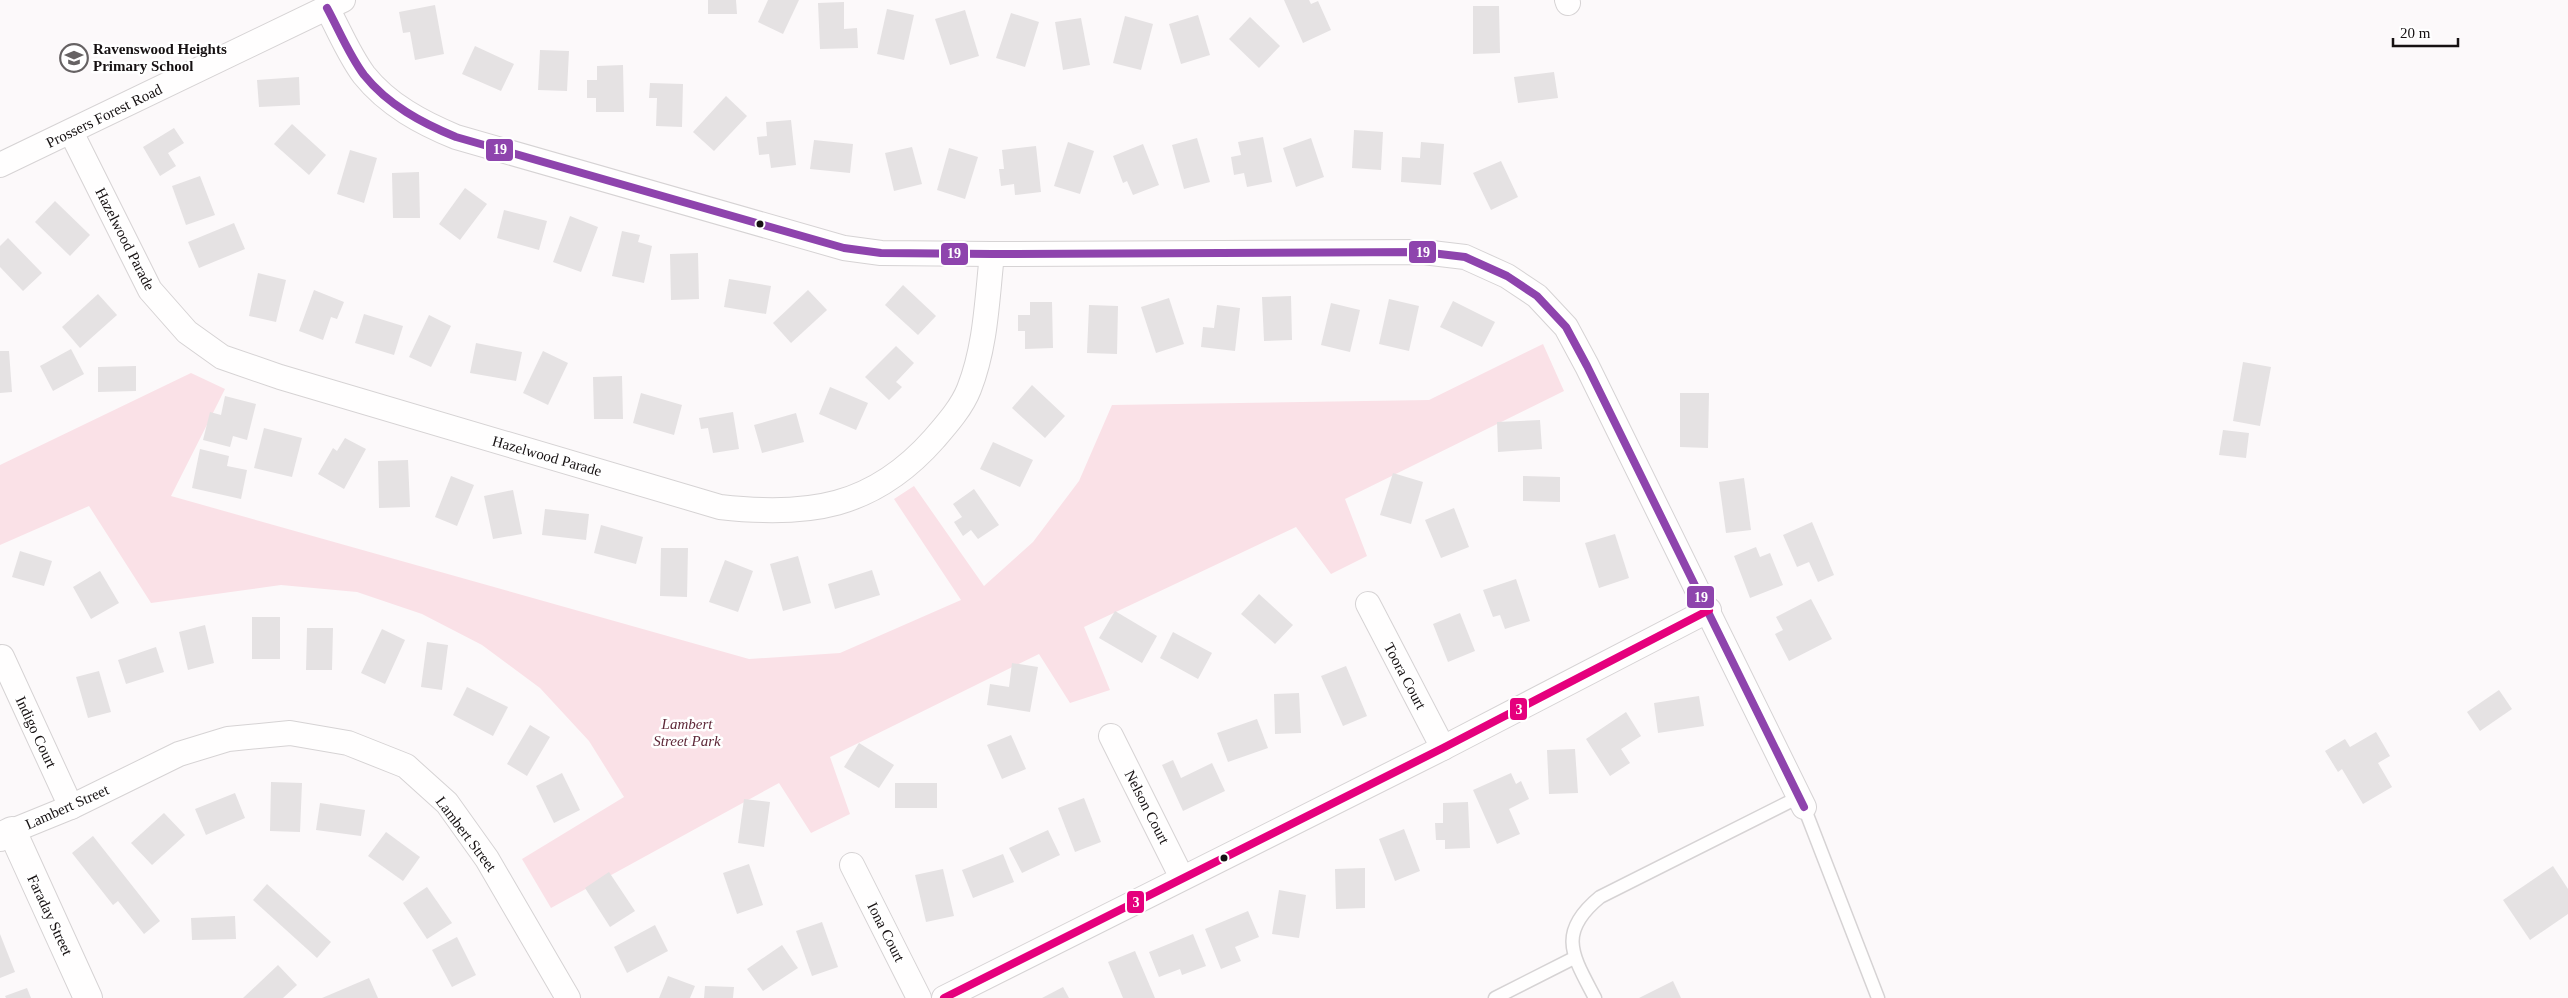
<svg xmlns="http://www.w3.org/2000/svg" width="2568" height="998" font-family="Georgia,serif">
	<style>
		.green { fill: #fae1e7 }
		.building { fill: #e5e2e3 }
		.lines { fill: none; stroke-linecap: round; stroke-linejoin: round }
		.service-casing { stroke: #d6d3d4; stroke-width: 15 }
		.minor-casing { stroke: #d6d3d4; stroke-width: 26 }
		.tertiary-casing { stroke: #d6d3d4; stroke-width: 30 }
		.service { stroke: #fffefe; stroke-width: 12 }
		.minor { stroke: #fffefe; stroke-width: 24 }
		.tertiary { stroke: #fffefe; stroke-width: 28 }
		.bus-1-casing { stroke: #fff; stroke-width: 11 }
		.bus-2-casing { stroke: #fff; stroke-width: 11 }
		.bus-1 { stroke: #8e44ad; stroke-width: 8 }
		.bus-2 { stroke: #e5007d; stroke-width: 8 }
		.bus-dot { fill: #161112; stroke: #fff; stroke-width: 2 }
		.labels { text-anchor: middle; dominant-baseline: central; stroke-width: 5; stroke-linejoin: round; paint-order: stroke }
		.poi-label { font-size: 15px; font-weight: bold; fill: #161112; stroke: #fff; text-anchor: start }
		.street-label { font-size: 15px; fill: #161112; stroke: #fff }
		.park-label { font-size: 15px; font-style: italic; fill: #5e2838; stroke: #fff }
		.line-badge { stroke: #fff; stroke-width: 2 }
		.badge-label { font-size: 14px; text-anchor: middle; font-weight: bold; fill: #fff }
	</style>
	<rect width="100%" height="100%" fill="#fcf9fa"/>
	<polygon class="green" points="1543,344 1564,391 1345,499 1367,556 1331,574 1296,527 1084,627 1110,690 1070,703 1039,654 830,757 850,814 811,833 779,783 551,908 522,859 624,797 589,741 540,688 482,645 422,614 357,592 281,585 151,603 89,506 0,545 0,465 191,373 225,389 171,496 749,659 840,653 961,600 894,499 914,486 984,586 1033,542 1079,481 1112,405 1429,400"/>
	<g class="building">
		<polygon points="708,0 736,0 737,14 708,14"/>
		<polygon points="768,0 799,0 783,34 758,22"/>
		<polygon points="1284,0 1309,0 1311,4 1318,1 1331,30 1303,43"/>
		<polygon points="844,2 844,29 857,28 858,48 820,49 818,3"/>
		<polygon points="435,5 444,54 415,60 410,32 403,33 399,12"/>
		<polygon points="1473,6 1499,6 1500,53 1473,54"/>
		<polygon points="887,9 914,15 904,60 877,54"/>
		<polygon points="965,10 979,56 950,65 935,19"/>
		<polygon points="1011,13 1039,22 1025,67 996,58"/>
		<polygon points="1198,15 1210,55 1181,64 1169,24"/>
		<polygon points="1125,16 1153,24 1141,70 1113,63"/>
		<polygon points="1250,17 1280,46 1259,68 1229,39"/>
		<polygon points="1081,18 1090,65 1063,70 1055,22"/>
		<polygon points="475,46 514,64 501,91 462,74"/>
		<polygon points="540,50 569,51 567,91 538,90"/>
		<polygon points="623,65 624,112 596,112 596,98 587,98 587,80 597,80 597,66"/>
		<polygon points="1554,72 1558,98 1518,103 1514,77"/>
		<polygon points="299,77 300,105 259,107 257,80"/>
		<polygon points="650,83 683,84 682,127 656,126 657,98 649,98"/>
		<polygon points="726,96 747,116 714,151 693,132"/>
		<polygon points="791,120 796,165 771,168 769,154 759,155 757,137 767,136 766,122"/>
		<polygon points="292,124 326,155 309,175 274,144"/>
		<polygon points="174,128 184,143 168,153 176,166 160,176 143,147"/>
		<polygon points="1354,130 1383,132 1381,170 1352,168"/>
		<polygon points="1263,137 1272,182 1247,187 1244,173 1234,175 1231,157 1241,155 1238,142"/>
		<polygon points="1197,138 1210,182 1184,189 1172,145"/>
		<polygon points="1311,138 1324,177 1296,187 1283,148"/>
		<polygon points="814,140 853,144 850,173 810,169"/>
		<polygon points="1068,142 1094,151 1080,194 1054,186"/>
		<polygon points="1421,142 1444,144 1441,185 1401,182 1402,157 1420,158"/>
		<polygon points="1143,144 1159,185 1133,195 1127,181 1123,183 1113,156"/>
		<polygon points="1036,146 1041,192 1015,195 1014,184 1001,186 999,169 1004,169 1002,150"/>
		<polygon points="912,147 922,184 894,191 885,153"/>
		<polygon points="949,148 978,157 965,199 937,190"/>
		<polygon points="350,150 377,158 364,203 337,194"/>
		<polygon points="1501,161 1518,197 1491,210 1473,173"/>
		<polygon points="419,172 420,218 393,218 392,173"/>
		<polygon points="200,176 215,215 186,225 172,186"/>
		<polygon points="465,188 487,204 460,240 439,224"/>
		<polygon points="55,201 90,235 70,256 35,222"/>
		<polygon points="504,210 547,221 539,250 497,238"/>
		<polygon points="570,216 598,227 581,272 553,262"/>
		<polygon points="234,223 245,249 199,268 188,242"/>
		<polygon points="622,231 640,235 638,242 652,246 644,283 612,276"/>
		<polygon points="8,238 42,273 23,291 0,267 0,246"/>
		<polygon points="698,253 699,299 671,300 670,254"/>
		<polygon points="258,273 286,280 276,322 249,316"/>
		<polygon points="729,279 771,286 766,314 724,307"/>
		<polygon points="903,285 936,316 918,335 885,305"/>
		<polygon points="314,290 344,302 337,319 331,317 323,340 299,331"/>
		<polygon points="808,290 827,310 791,343 773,323"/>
		<polygon points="98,294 117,315 80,348 62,327"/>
		<polygon points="1291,296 1292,340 1264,341 1262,297"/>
		<polygon points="1169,298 1184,344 1156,353 1141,307"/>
		<polygon points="1389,299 1419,306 1409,351 1379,344"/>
		<polygon points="1453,301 1495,322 1482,347 1440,327"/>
		<polygon points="1030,302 1052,302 1053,348 1025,349 1025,331 1018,331 1018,315 1030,315"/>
		<polygon points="1331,303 1360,310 1350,352 1321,345"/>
		<polygon points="1089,305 1118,306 1117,354 1087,353"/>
		<polygon points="1217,305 1240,308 1235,351 1201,347 1203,327 1214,328"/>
		<polygon points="364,314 403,326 394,355 355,343"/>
		<polygon points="429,315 451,326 431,367 409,357"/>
		<polygon points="476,343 522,352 516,381 470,373"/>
		<polygon points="896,346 914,363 896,382 902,387 889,400 865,377"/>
		<polygon points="71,349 84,374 53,391 40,366"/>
		<polygon points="0,351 9,351 12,392 0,393"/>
		<polygon points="543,351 568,363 548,405 523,393"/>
		<polygon points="2243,362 2271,367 2260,426 2233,421"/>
		<polygon points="136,366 136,391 98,392 98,367"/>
		<polygon points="622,376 623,419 594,419 593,377"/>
		<polygon points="1032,385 1065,416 1045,438 1012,408"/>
		<polygon points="830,387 868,403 856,430 819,414"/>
		<polygon points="641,393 682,405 674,435 633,423"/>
		<polygon points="1680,393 1709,393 1708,448 1680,447"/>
		<polygon points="225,396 256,404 247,440 233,436 230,447 203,440 210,412 221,415"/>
		<polygon points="733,412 739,449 713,453 708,428 701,429 699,418"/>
		<polygon points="796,413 804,442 762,453 754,425"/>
		<polygon points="1540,420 1542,449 1498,452 1497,422"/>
		<polygon points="264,428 302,438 292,477 254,468"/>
		<polygon points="2223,430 2249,433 2246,458 2219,455"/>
		<polygon points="345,438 366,449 344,489 318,474 333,448 337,451"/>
		<polygon points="993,442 1033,460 1020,487 980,469"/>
		<polygon points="200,449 229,456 227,466 247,470 241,499 192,488"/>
		<polygon points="408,460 410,507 379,508 378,461"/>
		<polygon points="1393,473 1423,482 1411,524 1380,515"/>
		<polygon points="451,476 474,485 457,526 435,517"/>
		<polygon points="1523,476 1560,477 1560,502 1523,501"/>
		<polygon points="1744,478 1751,530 1726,533 1719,482"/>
		<polygon points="974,489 999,525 978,539 971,530 963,536 954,522 962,517 953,504"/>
		<polygon points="513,490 522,534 493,539 484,496"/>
		<polygon points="1454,508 1469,547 1441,558 1425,520"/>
		<polygon points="545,509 589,514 586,540 542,535"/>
		<polygon points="1812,522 1834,575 1818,582 1809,562 1797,567 1783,535"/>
		<polygon points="601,525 643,537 636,564 594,553"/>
		<polygon points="1615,534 1629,578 1599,588 1585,543"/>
		<polygon points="1756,547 1760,557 1770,553 1783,585 1750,598 1734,556"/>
		<polygon points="661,548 688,548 687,597 660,596"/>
		<polygon points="20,551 52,561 44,586 12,577"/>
		<polygon points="798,556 811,603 783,611 770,564"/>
		<polygon points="725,560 753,571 738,612 709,602"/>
		<polygon points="872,570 880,595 835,609 828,584"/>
		<polygon points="100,571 119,603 91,619 73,587"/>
		<polygon points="1516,579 1530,621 1505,629 1500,615 1493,617 1483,590"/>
		<polygon points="1259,594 1293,625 1275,644 1241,614"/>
		<polygon points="1811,599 1832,639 1789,661 1775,634 1783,630 1776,617"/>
		<polygon points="1115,611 1157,636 1142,663 1099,638"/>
		<polygon points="1460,613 1475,651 1448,662 1433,624"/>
		<rect x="252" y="617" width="28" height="42"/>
		<polygon points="205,625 214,663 188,670 179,632"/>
		<polygon points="307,628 333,628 332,670 306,670"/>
		<polygon points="382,629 405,640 385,684 361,673"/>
		<polygon points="1173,632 1212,653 1198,679 1160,658"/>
		<polygon points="427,642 448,645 442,690 421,687"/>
		<polygon points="156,647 164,672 126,684 118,660"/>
		<polygon points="1012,663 1038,667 1030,712 987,705 990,684 1009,687"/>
		<polygon points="1346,666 1367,716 1343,726 1321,676"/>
		<polygon points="99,671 111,712 88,718 76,677"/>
		<polygon points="467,687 508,707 493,736 453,715"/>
		<polygon points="2499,690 2512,709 2480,731 2467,712"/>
		<polygon points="1299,693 1301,733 1275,734 1274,694"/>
		<polygon points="1699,696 1704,726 1658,733 1654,703"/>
		<polygon points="1626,712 1641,736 1621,749 1630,763 1610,776 1586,739"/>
		<polygon points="1257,719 1268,748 1228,762 1217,733"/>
		<polygon points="530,725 550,737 527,776 507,764"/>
		<polygon points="2376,732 2390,756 2378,763 2392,787 2363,804 2342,769 2338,772 2325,751 2345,739 2350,747"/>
		<polygon points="1011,735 1026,769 1002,779 987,745"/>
		<polygon points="859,743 894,765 879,788 844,767"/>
		<polygon points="1575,749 1578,793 1549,794 1547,750"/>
		<polygon points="1173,760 1181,778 1212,763 1225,791 1183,811 1162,765"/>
		<polygon points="562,773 580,810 554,823 536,786"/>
		<polygon points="1511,773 1516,784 1521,781 1529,799 1509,809 1520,834 1497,844 1473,790"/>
		<polygon points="271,782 302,783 300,832 270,831"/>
		<rect x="895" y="783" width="42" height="25"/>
		<polygon points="235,793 245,818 206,835 195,809"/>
		<polygon points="1084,798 1101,842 1075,852 1058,808"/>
		<polygon points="744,799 770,802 764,847 738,843"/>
		<polygon points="1468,802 1470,848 1445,849 1445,840 1436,840 1435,823 1443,823 1443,803"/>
		<polygon points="320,803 365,810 361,836 316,830"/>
		<polygon points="164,813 185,835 152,865 131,843"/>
		<polygon points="1404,829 1420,871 1395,881 1379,839"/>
		<polygon points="1048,830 1060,855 1022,873 1009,848"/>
		<polygon points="386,832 420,857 403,881 368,856"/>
		<polygon points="93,836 160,921 144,934 118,901 113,905 72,853"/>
		<polygon points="1003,854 1014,882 973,898 962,870"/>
		<polygon points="749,864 763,905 737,914 723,873"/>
		<polygon points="2553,866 2568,889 2568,914 2530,940 2503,900"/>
		<polygon points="1365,868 1365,908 1336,909 1335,869"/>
		<polygon points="943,869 954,916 926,922 915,875"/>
		<polygon points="609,872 635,911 610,927 585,888"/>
		<polygon points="267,884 331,942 317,958 253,900"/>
		<polygon points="427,887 452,923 427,939 403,903"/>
		<polygon points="1279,890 1306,895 1299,938 1272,934"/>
		<polygon points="1248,911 1259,937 1235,947 1241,961 1221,969 1205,929"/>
		<polygon points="235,916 236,939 192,940 191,918"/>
		<polygon points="822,922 838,967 812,976 796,931"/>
		<polygon points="655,925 668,951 627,973 614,947"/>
		<polygon points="0,934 15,972 0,978"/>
		<polygon points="1193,934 1206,966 1182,975 1180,969 1159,977 1149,952"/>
		<polygon points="457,937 476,975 452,987 432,950"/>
		<polygon points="782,945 798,968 763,991 747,969"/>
		<polygon points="1135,951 1155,998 1123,998 1108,962"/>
		<polygon points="278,965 297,985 283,998 243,998"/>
		<polygon points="668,976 695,986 690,998 659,998"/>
		<polygon points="369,978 378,998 322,998"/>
		<polygon points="1673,981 1681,998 1639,998"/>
		<polygon points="705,986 734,987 733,998 704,998"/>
		<polygon points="1063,987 1069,998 1042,998"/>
		<polygon points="27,988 31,998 6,998 5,996"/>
	</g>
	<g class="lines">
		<defs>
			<g id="service">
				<polyline points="1804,807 1878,998"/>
				<polyline points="1495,998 1574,958"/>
				<path d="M1595 998C1573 956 1556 933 1600 897L1799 797"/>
			</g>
			<g id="minor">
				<polyline points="1567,0 1568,3"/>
				<path d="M327 8C339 30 349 55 364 75 388 105 422 123 456 137L844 248 881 253 992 254 1423 252 1465 257 1507 276 1537 296 1566 327 1587 366 1804 807"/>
				<path d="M71 132 150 290 187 332 222 357 280 377 720 507C808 517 873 508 934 439 947 424 962 407 969 389 986 346 987 299 992 254"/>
				<polyline points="0,165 343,0"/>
				<polyline points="1368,604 1443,748"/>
				<polyline points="2,657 71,807"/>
				<polyline points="1111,736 1182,878"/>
				<polyline points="12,831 71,807 179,754 228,739 290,733 348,743 406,766 447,803 487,859 568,998"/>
				<polyline points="852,865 919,998"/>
				<polyline points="944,998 1443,748 1709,610"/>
			</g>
			<polyline id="tertiary" points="0,837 12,831 88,998"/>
		</defs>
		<use href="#service" class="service-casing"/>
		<use href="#minor" class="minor-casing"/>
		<use href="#tertiary" class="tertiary-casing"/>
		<use href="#service" class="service"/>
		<use href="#minor" class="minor"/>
		<use href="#tertiary" class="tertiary"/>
		<defs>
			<path id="bus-1" d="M327 8C339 30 349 55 364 75 388 105 422 123 456 137L844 248 881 253 992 254 1423 252 1465 257 1507 276 1537 296 1566 327 1587 366 1804 807"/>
			<polyline id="bus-2" points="944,998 1443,748 1709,610"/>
		</defs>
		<use href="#bus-1" class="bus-1-casing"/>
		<use href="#bus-2" class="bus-2-casing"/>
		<use href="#bus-1" class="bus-1"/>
		<use href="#bus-2" class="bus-2"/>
	</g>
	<defs>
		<symbol id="school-ring" viewBox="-11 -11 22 22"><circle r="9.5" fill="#fff" stroke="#666263" stroke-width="1.5"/><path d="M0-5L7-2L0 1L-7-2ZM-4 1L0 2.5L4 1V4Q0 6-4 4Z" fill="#666263"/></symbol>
	</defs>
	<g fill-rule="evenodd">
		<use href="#school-ring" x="58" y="42" width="32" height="32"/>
	</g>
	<g class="bus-dot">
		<circle cx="760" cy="224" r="4.5"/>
		<circle cx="1224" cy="858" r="4.5"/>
	</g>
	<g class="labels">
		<g class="poi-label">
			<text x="93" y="49">Ravenswood Heights<tspan x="93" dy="17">Primary School</tspan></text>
		</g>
		<g class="street-label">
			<text transform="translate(104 116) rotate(-26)">Prossers Forest Road</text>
			<text transform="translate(125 239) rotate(63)">Hazelwood Parade</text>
			<text transform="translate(547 456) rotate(16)">Hazelwood Parade</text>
			<text transform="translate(1405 676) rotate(62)">Toora Court</text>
			<text transform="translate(36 732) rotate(65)">Indigo Court</text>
			<text transform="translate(67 807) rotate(-24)">Lambert Street</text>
			<text transform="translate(1147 807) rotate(63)">Nelson Court</text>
			<text transform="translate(466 834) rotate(53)">Lambert Street</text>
			<text transform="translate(50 915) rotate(65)">Faraday Street</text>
			<text transform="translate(886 932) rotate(63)">Iona Court</text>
		</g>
		<g class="park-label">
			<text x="687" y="724">Lambert<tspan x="687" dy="17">Street Park</tspan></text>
		</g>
	</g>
	<g class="line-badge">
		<rect x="485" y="138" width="29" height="24" rx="5" fill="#8e44ad"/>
		<rect x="1408" y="240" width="29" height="24" rx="5" fill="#8e44ad"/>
		<rect x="940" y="242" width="29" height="24" rx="5" fill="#8e44ad"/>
		<rect x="1686" y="585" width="29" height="24" rx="5" fill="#8e44ad"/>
		<rect x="1509" y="697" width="19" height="24" rx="5" fill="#e5007d"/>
		<rect x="1126" y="890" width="19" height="24" rx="5" fill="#e5007d"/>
	</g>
	<g class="badge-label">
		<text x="500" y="154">19</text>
		<text x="1423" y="257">19</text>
		<text x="954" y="258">19</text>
		<text x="1701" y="602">19</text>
		<text x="1519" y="714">3</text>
		<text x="1136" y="907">3</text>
	</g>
	<path d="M2393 38v8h65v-8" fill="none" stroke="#161112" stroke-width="2.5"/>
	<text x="2400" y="38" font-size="15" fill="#161112" stroke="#ffffff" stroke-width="4" paint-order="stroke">20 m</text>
</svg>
